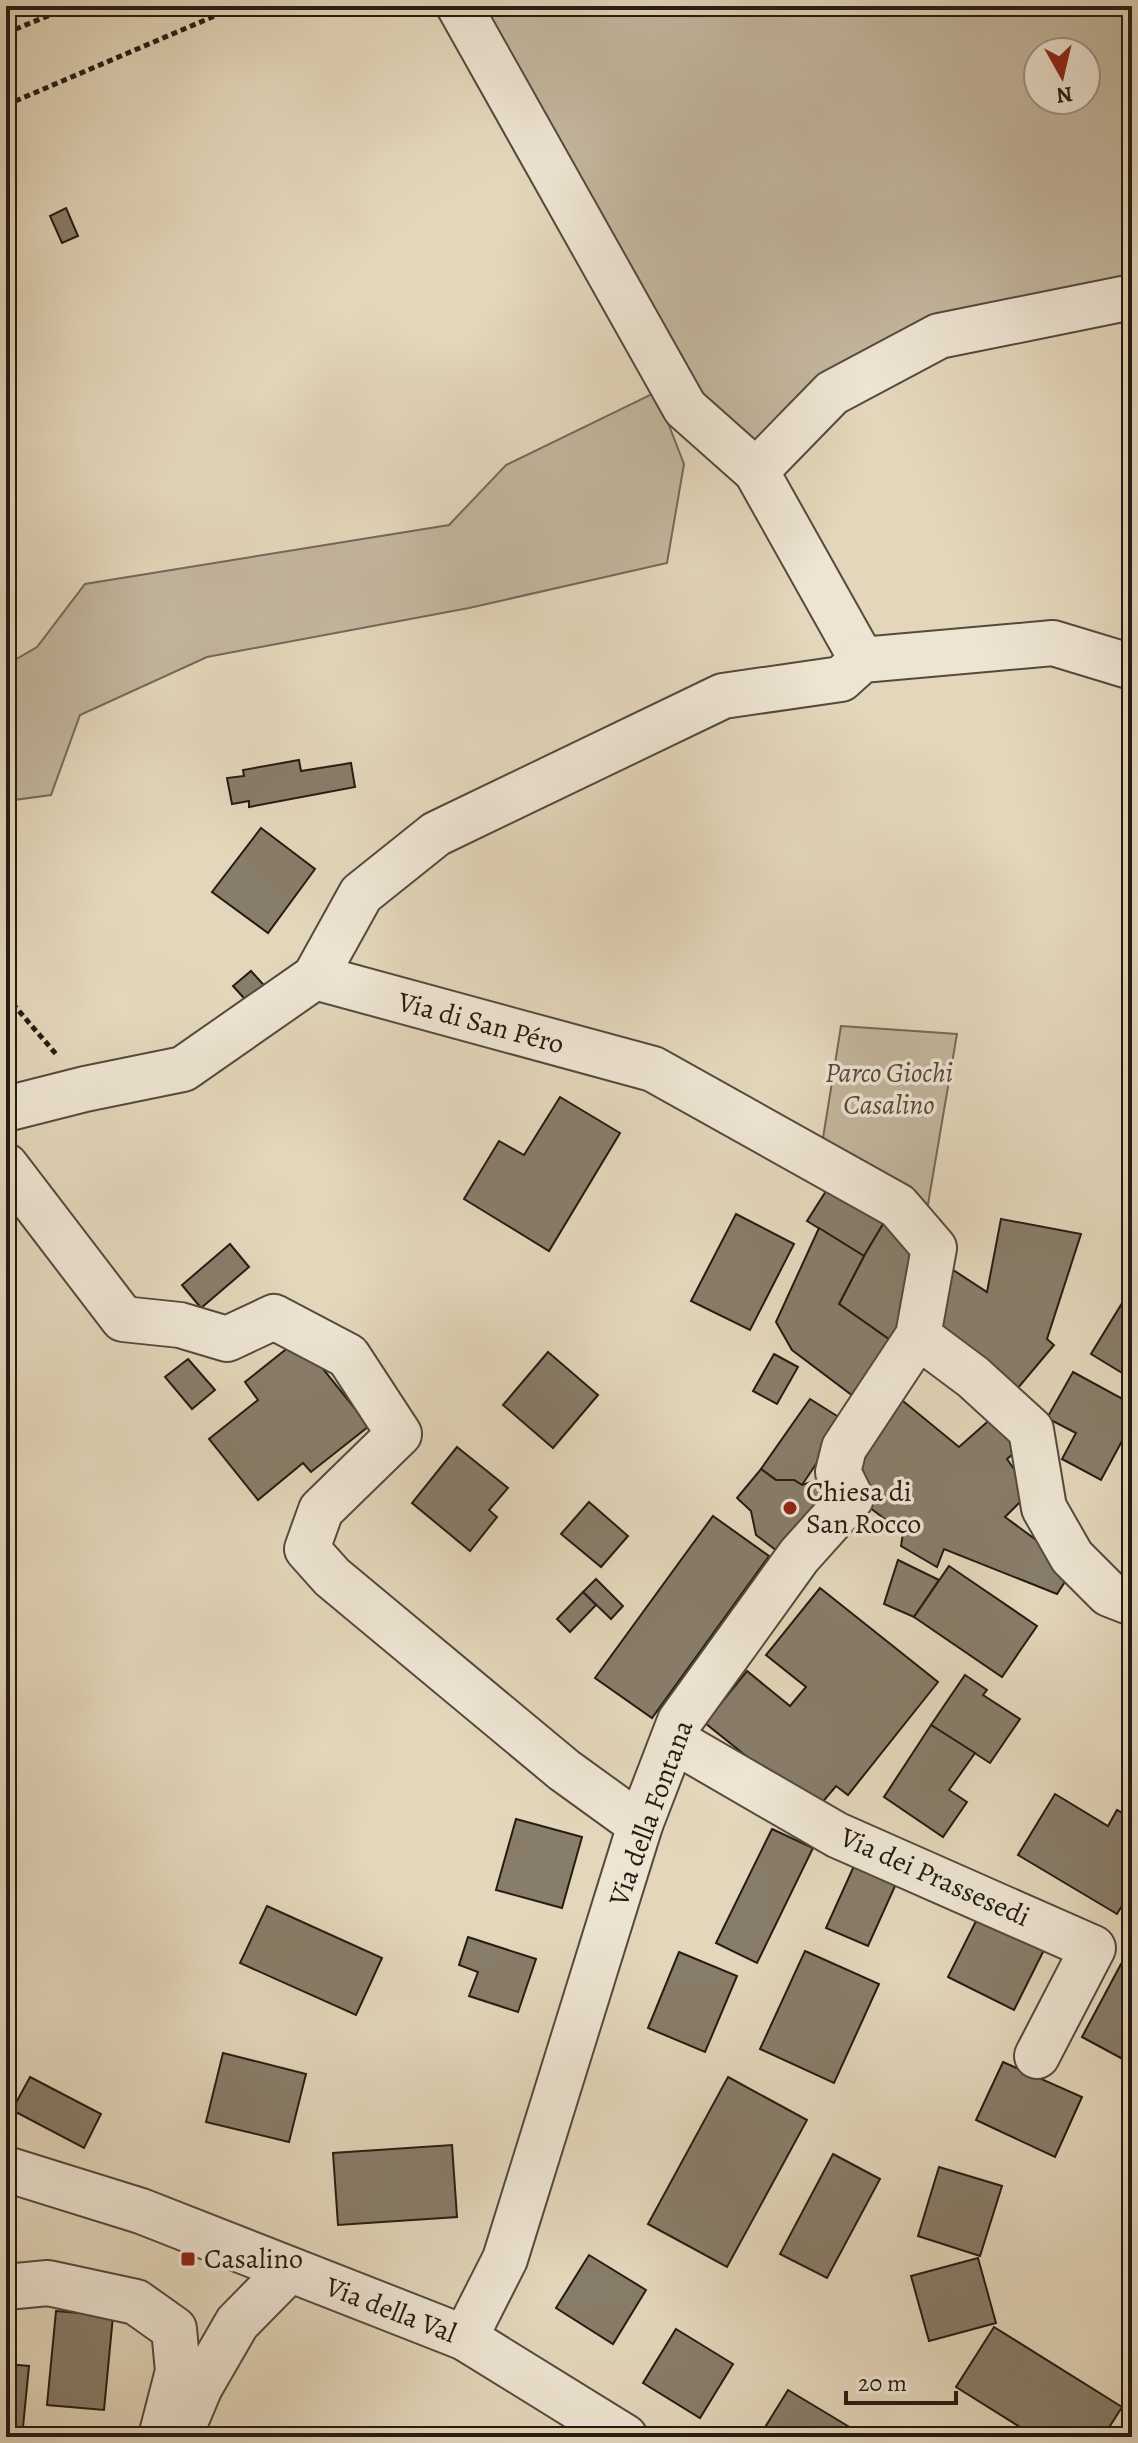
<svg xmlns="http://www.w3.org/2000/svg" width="1138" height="2443" font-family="Alegreya,serif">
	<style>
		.green { fill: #c3b69e; stroke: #746959; stroke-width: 2; fill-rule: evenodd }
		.building { fill: #887d6a; stroke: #251c14; stroke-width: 2 }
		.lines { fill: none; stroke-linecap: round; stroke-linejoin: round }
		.minor-casing { stroke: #544a3e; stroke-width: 48 }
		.path { stroke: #251c14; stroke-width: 5; stroke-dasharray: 6 4; stroke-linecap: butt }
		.minor { stroke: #ede4d2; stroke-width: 44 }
		.poi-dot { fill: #8f2418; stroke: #ede4d2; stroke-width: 3 }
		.labels { text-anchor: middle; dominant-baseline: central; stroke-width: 7; stroke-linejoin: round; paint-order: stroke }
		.street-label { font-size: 28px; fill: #251c14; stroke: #ede4d2 }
		.park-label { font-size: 28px; font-style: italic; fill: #544a3d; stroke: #ede4d2 }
		.poi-label { font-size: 28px; fill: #251c14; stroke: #ede4d2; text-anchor: start }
	</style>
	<rect width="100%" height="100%" fill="#e3d6ba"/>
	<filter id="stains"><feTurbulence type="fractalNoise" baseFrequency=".0025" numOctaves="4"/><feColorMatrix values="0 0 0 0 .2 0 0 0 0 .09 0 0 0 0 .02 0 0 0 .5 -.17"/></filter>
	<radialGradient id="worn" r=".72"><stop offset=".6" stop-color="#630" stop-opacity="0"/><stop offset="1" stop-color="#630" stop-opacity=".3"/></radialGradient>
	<g class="green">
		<path d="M471 6H1132V290L998 316 755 462 689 404ZM1038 52H1086V100H1038Z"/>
		<polygon points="656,392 684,464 667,563 469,608 207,657 80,715 51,795 6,801 6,665 37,647 85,584 449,525 506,465"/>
		<polygon points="841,1026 957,1034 927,1210 819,1163"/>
	</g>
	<g class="building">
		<polygon points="66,208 78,236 62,243 50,216"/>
		<polygon points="299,760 301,771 351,763 355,787 249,807 249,801 232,804 227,778 244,776 243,770"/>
		<polygon points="261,828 315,869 268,933 212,892"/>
		<polygon points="251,971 270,992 253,1008 233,986"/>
		<polygon points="560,1097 620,1133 549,1251 464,1199 499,1141 524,1155"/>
		<polygon points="833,1180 889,1214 864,1256 807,1221"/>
		<polygon points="736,1214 794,1244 750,1330 691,1301"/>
		<polygon points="889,1214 922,1258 900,1347 839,1304 864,1256"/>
		<polygon points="1001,1219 1081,1234 1047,1339 1054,1345 1018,1388 929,1322 944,1264 987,1292"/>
		<polygon points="819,1228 864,1256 839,1304 900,1347 861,1402 792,1350 776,1322"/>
		<polygon points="230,1244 249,1267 201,1308 182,1285"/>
		<polygon points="1124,1300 1132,1305 1132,1379 1091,1354"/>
		<polygon points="299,1339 369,1426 311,1472 303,1463 258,1500 209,1439 258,1400 245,1382"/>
		<polygon points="548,1352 598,1395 553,1448 503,1405"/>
		<polygon points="774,1354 798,1367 777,1404 753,1391"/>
		<polygon points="188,1359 215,1390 192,1409 165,1377"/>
		<polygon points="1073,1372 1132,1404 1132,1447 1122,1441 1101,1480 1062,1459 1076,1433 1047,1418"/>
		<polygon points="892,1392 959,1447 994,1416 1020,1448 1007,1459 1030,1492 1005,1517 1074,1568 1057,1594 944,1549 937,1567 901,1546 903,1533 865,1504 851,1448"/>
		<polygon points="810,1399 845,1421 802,1485 794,1480 776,1480 761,1469"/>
		<polygon points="457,1447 508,1488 489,1510 497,1517 470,1551 412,1503"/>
		<polygon points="761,1469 776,1480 794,1480 802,1485 826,1477 837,1506 777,1551 756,1535 751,1511 737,1498"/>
		<polygon points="589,1502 628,1536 601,1567 561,1534"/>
		<polygon points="713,1516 769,1556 652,1718 595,1678"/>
		<polygon points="898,1560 939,1580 914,1617 884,1604"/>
		<polygon points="949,1566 1037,1626 1002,1677 914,1617"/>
		<polygon points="596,1579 623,1606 611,1619 583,1592"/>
		<polygon points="820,1588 938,1682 848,1795 836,1786 815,1811 705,1723 747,1671 790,1706 806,1687 766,1655"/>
		<polygon points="583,1592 596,1605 570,1632 557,1619"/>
		<polygon points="965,1675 987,1690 983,1695 1020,1719 990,1763 931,1725"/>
		<polygon points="931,1725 975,1753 949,1790 967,1802 943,1837 884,1797"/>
		<polygon points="1055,1794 1108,1826 1117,1810 1132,1819 1132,1889 1117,1914 1018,1855"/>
		<polygon points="516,1819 582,1837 562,1908 496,1890"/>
		<polygon points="772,1829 813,1848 757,1963 716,1943"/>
		<polygon points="858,1857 900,1875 868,1946 826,1928"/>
		<polygon points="267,1906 382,1958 356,2015 240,1963"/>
		<polygon points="982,1909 1048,1942 1014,2010 948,1977"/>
		<polygon points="468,1937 536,1959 518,2012 469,1996 478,1972 459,1965"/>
		<polygon points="805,1951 879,1984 834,2083 760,2049"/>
		<polygon points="679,1952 737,1976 705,2052 648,2028"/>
		<polygon points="1121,1964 1132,1969 1132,2064 1082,2037"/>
		<polygon points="223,2053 306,2074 289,2142 206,2122"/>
		<polygon points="1003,2062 1082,2097 1055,2157 976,2120"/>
		<polygon points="30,2077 101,2114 84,2148 12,2110"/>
		<polygon points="728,2077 807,2120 727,2267 648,2224"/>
		<polygon points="452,2145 457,2217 338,2225 333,2153"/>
		<polygon points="833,2154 880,2179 827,2278 780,2254"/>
		<polygon points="939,2167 1002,2186 980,2256 918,2236"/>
		<polygon points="589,2255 646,2290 613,2344 556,2308"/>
		<polygon points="978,2258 996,2323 929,2341 911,2276"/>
		<polygon points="56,2311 113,2316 104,2410 47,2405"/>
		<polygon points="994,2327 1122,2407 1103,2437 1036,2437 956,2387"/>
		<polygon points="676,2329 733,2364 700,2418 643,2383"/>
		<polygon points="6,2364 29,2366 22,2437 6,2437"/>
		<polygon points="788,2390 866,2437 759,2437"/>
	</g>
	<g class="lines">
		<defs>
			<g id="minor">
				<polyline points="459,6 685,408 756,471 862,660"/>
				<polyline points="756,471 832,393 939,336 1132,297"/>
				<polyline points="315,977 653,1069 898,1206 934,1248 918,1336 844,1448 838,1472 851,1498 799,1556 680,1721 640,1825 505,2259 465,2338"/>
				<polyline points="6,1109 85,1089 183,1069 315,977 361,894 436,834 723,696 841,679 862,660 1053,643 1132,667"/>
				<polyline points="6,1166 123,1319 180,1325 227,1339 274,1317 348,1356 399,1434 321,1510 307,1549 332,1577 564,1770 640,1825"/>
				<polyline points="918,1336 973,1377 1031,1430 1044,1508 1072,1557 1109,1594 1132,1603"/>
				<polyline points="673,1740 837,1835 1093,1948 1037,2056"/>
				<polyline points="6,2169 141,2211 465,2338 625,2437"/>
				<polyline points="6,2287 48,2283 136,2302 174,2329 178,2371 161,2437"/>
				<polyline points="184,2425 200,2387 237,2323 289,2270"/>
			</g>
		</defs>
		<use href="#minor" class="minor-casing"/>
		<g class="path">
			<polyline points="6,33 72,6"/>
			<polyline points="6,105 238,6"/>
			<polyline points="6,996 56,1054"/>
		</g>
		<use href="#minor" class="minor"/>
	</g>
	<g class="poi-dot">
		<circle cx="790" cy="1508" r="8"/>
		<rect x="180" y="2251" width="16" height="16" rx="4"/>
	</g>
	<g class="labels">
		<g class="street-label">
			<text transform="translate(481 1023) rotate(15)">Via di San Péro</text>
			<text transform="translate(651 1813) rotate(-70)">Via della Fontana</text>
			<text transform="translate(935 1877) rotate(24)">Via dei Prassesedi</text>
			<text transform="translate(391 2310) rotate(21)">Via della Val</text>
		</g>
		<g class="park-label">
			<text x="889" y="1073">Parco Giochi<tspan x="889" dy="32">Casalino</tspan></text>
		</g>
		<g class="poi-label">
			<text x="806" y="1492">Chiesa di<tspan x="806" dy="32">San Rocco</tspan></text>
			<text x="204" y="2259">Casalino</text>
		</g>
	</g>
	<rect width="1138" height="2443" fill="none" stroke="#e3d6ba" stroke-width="32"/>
	<rect x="8" y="8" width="1122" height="2427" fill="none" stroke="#251c14" stroke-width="4"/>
	<rect x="16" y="16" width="1106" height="2411" fill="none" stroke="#251c14" stroke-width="2"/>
	<g transform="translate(1062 76) rotate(172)"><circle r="38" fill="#ede4d2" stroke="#9d9486" stroke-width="2"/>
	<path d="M0-6L14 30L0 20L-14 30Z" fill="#8f2418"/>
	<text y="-12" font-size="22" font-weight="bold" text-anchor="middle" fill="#251c14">N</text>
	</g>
	<path d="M846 2391v12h110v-12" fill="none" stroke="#251c14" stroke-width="4"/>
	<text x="858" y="2391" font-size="24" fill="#251c14" stroke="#ede4d2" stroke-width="6" paint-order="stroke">20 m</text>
	<rect width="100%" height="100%" filter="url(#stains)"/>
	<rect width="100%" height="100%" fill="url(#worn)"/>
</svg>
